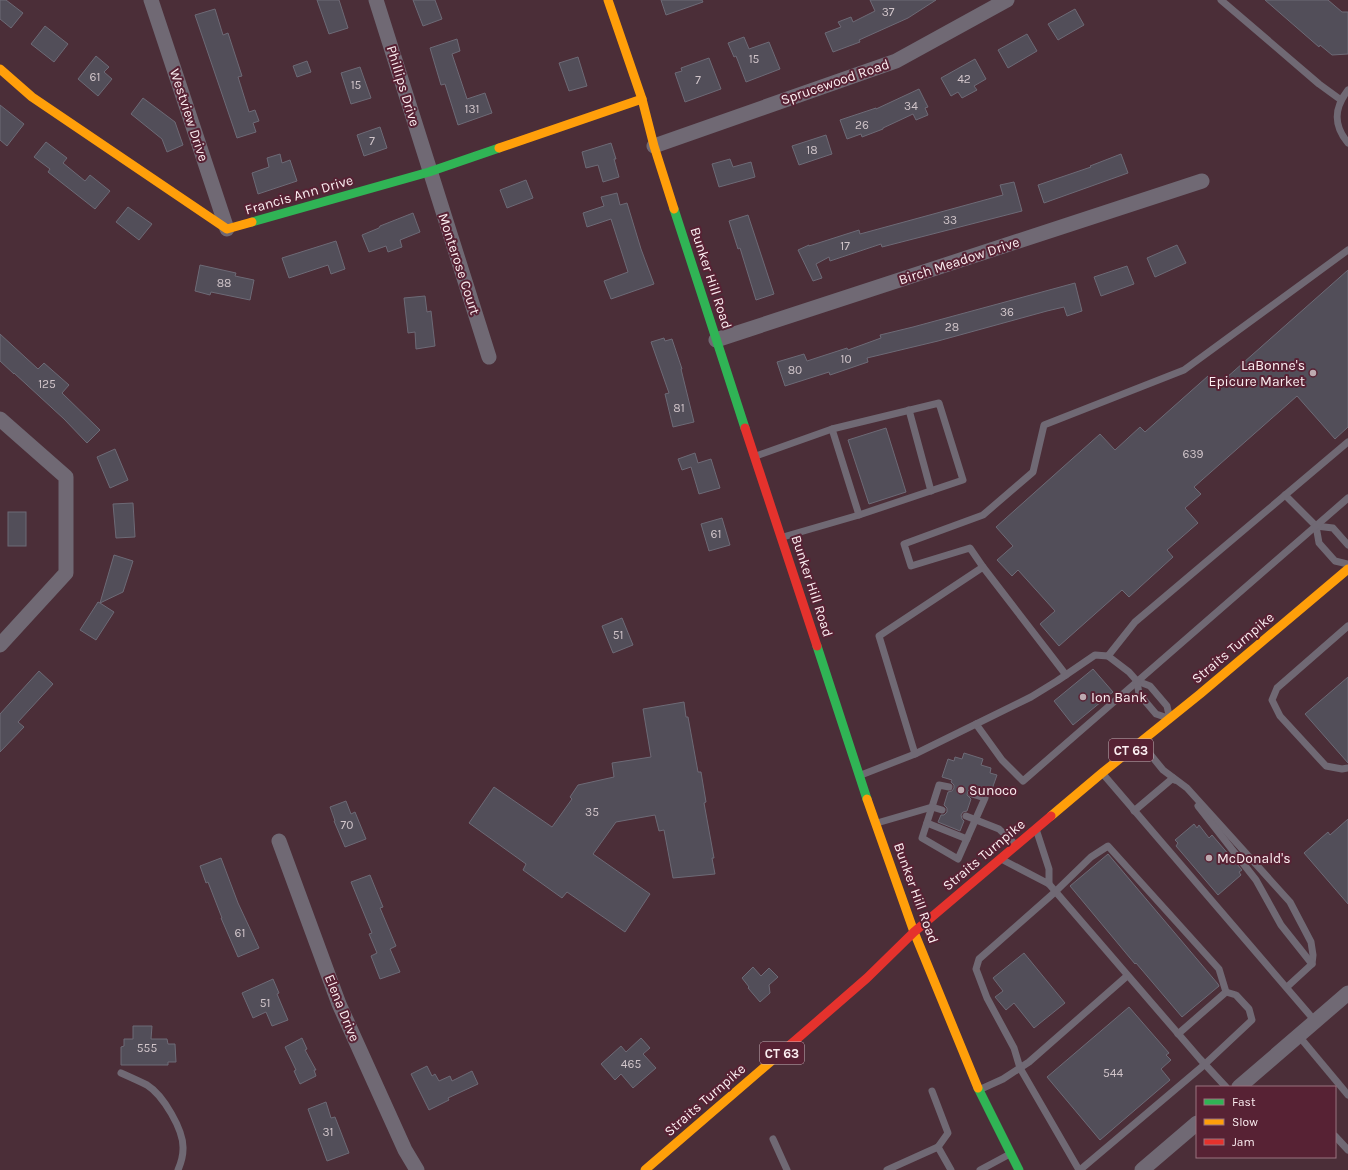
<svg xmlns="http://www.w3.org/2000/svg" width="1348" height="1170" font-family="Karla,sans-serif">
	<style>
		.building { fill: #524e59; stroke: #6d6a76 }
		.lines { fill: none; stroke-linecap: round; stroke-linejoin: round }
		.lane { stroke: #706974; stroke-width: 7 }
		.street { stroke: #706974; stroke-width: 15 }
		.fast { stroke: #30b455; stroke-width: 9 }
		.slow { stroke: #ff9f0a; stroke-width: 9 }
		.jam { stroke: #e5322d; stroke-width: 9 }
		.poi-dot { fill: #bdaab0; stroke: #572234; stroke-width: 1.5 }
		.labels { text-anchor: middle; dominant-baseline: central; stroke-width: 4; stroke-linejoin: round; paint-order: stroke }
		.number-label { font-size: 12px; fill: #d1c5ca }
		.shield { fill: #572234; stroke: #cab0b8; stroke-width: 1 }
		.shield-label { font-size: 13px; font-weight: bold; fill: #fbedf0 }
		.street-label { font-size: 14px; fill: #fbedf0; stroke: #572234 }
		.poi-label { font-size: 14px; fill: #fbedf0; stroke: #572234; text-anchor: start }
	</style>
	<rect width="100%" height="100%" fill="#4b2e38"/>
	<g class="building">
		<polygon points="0,0 6,0 23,13 11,28 0,19"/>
		<polygon points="317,0 339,0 348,28 329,34"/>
		<polygon points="413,0 435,0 442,19 423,26"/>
		<polygon points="661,0 702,0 703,2 666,15"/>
		<polygon points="870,0 936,0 908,18 859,40 860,42 833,52 825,33 841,27 838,22 851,17 853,22 875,11"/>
		<polygon points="1265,0 1328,0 1342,12 1348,12 1348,54 1332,55 1320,45 1319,47"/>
		<polygon points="215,9 223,35 228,33 242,76 238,77 249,112 255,110 259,121 253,123 256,132 237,138 195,15"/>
		<polygon points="1075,9 1084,25 1058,40 1048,24"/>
		<polygon points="45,26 68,44 54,62 31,44"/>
		<polygon points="1027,34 1037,51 1008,68 998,50"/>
		<polygon points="744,37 749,49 769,42 780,69 746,82 736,56 734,57 728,43"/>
		<polygon points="457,39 460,51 452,54 467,99 485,93 492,113 458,125 445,84 441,85 430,48"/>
		<polygon points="96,56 109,67 104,72 112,79 98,96 78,79"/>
		<polygon points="578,57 587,86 569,91 559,63"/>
		<polygon points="709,58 721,89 685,102 675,73 682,71 681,68"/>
		<polygon points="975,59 986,79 974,86 977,90 962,98 958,92 951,96 941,78"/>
		<polygon points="307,61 311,72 297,77 293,66"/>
		<polygon points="360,67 371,98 351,104 341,73"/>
		<polygon points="919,89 928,107 925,108 928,115 916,120 913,114 883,128 883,129 862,137 861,134 847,139 840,120 876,108 876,109"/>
		<polygon points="143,98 175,122 183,145 167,152 162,139 131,114"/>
		<polygon points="0,105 24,124 7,146 0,140"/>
		<polygon points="380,127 387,148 364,156 357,135"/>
		<polygon points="826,135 832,154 799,165 792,146"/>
		<polygon points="46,142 67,158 63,163 85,181 90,175 110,191 95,209 48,172 50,169 34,157"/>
		<polygon points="611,143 616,159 614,159 619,177 603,182 598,165 586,168 582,152"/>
		<polygon points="280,154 282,163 290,160 297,181 258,194 252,173 269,167 267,158"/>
		<polygon points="1121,154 1128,173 1044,203 1038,185 1091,167 1090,166"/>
		<polygon points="730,159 733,167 751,162 755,177 719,187 712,164"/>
		<polygon points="526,180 533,198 507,208 500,190"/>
		<polygon points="1014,182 1022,211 882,247 881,244 830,261 829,257 816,264 822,278 813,281 798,250 809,245 809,246 859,230 860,234 1003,195 1000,185"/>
		<polygon points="617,193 620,205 627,203 641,249 654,284 611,299 604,281 628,272 611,219 587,227 583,213 604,206 601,197"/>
		<polygon points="128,207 152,224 139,240 116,222"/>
		<polygon points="413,213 420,232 400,240 402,247 388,252 386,246 369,252 362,235 379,228 380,226"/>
		<polygon points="748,215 774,294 756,300 740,248 738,249 729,221"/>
		<polygon points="336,241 345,269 331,274 328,265 289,278 282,258"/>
		<polygon points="1177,245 1186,263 1155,277 1147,258"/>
		<polygon points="200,265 236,273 235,276 254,280 250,300 211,292 210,295 195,291"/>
		<polygon points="1127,266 1134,284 1101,296 1094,277"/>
		<polygon points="1348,270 1348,427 1335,439 1297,396 1194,487 1201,494 1185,508 1198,523 1167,550 1173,557 1129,597 1122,590 1059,646 1040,624 1055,611 1018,570 1012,576 997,560 1013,546 996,527 1100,434 1115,450 1140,427 1145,432 1208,376 1217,386"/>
		<polygon points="1075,283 1082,311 1067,316 1064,307 1047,311 938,341 867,358 868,362 830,375 829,372 785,386 777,362 804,354 807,361 847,348 848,350 881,338 880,335 913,327"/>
		<polygon points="425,296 427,312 431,311 435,346 416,349 415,332 408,333 404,298"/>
		<polygon points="0,334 38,369 44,363 69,385 62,393 100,430 87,443 64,419 14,373 14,374 0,361"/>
		<polygon points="664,338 665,341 672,339 682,369 681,369 694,422 673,427 665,394 669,393 651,342"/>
		<polygon points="886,428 906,492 869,504 848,440"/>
		<polygon points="115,449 128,480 110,488 97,457"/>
		<polygon points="695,453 698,463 711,459 720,488 699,494 691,467 682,470 678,459"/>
		<polygon points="133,503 135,537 116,538 113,504"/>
		<rect x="8" y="512" width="18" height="34"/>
		<polygon points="722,518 730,545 709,551 701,524"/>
		<polygon points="114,555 133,561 123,592 100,603 114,612 96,640 80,630 98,602 100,603"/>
		<polygon points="622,618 633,645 613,653 602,626"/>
		<polygon points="1093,669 1113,692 1073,725 1054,701"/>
		<polygon points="39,671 53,684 18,722 24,727 0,752 0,714"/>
		<polygon points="1348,677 1348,763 1305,714"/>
		<polygon points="684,702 686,717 688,717 698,772 701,772 706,802 704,803 714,858 712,858 715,874 673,878 664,830 659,831 655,815 616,822 593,854 650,894 625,932 567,892 562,898 523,870 526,864 469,823 494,787 552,827 572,799 570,797 578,785 614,777 612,763 651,757 643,709"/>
		<polygon points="964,753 983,759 981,765 991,768 990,773 997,775 991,792 974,787 973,789 968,791 967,795 971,799 967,811 963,812 961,815 962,819 964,821 960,831 938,822 941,815 944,815 947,812 947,808 944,805 948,792 952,791 954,788 954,785 951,782 952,780 942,777 948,759 954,761 955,757 962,759"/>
		<polygon points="346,801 351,814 355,812 366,839 345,847 334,821 335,821 330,807"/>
		<polygon points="1348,819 1348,904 1304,853 1328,832 1330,835"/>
		<polygon points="1194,824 1197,828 1199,825 1209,838 1212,835 1242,870 1239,872 1241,875 1218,895 1176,846 1178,843 1175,840"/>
		<polygon points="1108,854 1218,984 1219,986 1182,1017 1136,963 1135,964 1070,886"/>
		<polygon points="221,858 238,903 259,948 238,957 221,918 222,918 208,882 206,883 200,866"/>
		<polygon points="370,875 383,907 380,908 396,946 390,949 400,972 380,979 371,956 377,953 369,934 372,933 351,882"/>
		<polygon points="1024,953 1065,1003 1034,1028 1014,1003 1006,1010 995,997 1003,991 993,978"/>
		<polygon points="753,967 761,976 769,968 778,977 769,985 770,993 760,1002 748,988 749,987 742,978"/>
		<polygon points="273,979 279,993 277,994 288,1020 272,1026 266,1012 253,1018 242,993"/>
		<polygon points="1129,1007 1169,1053 1166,1055 1171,1060 1161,1069 1170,1080 1100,1140 1047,1077"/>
		<polygon points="133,1026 152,1026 151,1039 167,1039 168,1044 175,1044 176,1062 168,1062 168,1065 121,1065 121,1047 124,1046 124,1039 133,1039"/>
		<polygon points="302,1038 307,1049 305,1050 316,1070 314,1070 316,1076 300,1084 294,1071 296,1070 285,1047"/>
		<polygon points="641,1038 650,1048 643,1054 656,1068 633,1088 621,1074 615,1080 601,1064 621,1046 626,1052"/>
		<polygon points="427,1066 432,1076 435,1074 439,1081 450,1076 452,1081 472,1071 478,1084 448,1098 449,1100 429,1110 411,1074"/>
		<polygon points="326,1102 331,1118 335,1117 349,1153 327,1161 308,1109"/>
	</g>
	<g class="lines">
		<g class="lane">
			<polyline points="1221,0 1319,84 1341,100"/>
			<path d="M1348 90C1334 108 1333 125 1348 143"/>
			<polyline points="909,410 931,491"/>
			<polyline points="832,429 859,515"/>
			<polyline points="756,456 832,429 939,403 963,480 859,515 783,537"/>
			<polyline points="1285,495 1316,526 1319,543 1335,561 1348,564"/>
			<polyline points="1316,526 1333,528 1348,545"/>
			<polyline points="983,567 970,548 911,566 904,544 983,515 1033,472 1044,425 1184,370 1348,250"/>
			<polyline points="1348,626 1277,688 1272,700 1280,716 1326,766 1342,769 1348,768"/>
			<polyline points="1108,656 1135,622 1348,442"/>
			<polyline points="1137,681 1150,686 1167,706 1169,715"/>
			<polyline points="976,724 1002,760 1023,781 1348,498"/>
			<polyline points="1141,743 1163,770 1187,788 1290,902 1311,942 1313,955 1312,964 1287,987"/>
			<polyline points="915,754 879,636 983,567 1066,675"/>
			<polyline points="1103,774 1315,1021"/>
			<polyline points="861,775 915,754 1031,697 1057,681 1095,655 1108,656 1129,672 1137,681 1139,694 1156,714 1165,717"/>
			<polyline points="949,787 939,785 922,838 958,859 985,798 972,794"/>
			<polyline points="1198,806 1256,880 1281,925 1312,964"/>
			<polyline points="1134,811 1173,778 1175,780"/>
			<polyline points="966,816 999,829 1015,844"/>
			<polyline points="877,823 932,807 942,810"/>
			<polyline points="927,823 967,839"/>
			<polyline points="1003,860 1049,884 1049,869 1037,832"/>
			<polyline points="1049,884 1200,1059 1226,1087"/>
			<polyline points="1298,1035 1348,1095"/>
			<path d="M121 1073C130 1077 139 1081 147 1085 163 1095 184 1130 183 1149 183 1156 181 1163 178 1170"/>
			<polyline points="981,1089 1003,1079 1029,1062 1127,976"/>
			<polyline points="932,1091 948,1133 938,1147"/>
			<polyline points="1335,1136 1348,1150"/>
			<polyline points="773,1139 787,1170"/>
			<polyline points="887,1170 938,1147 951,1170"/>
			<polyline points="980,1170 1008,1155"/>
			<polyline points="1079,1170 1020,1068 1014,1048 987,998 976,969 979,959 1055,892 1091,857 1108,846 1219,969 1226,992 1178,1034"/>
			<polyline points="1080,1170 1204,1065 1252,1020 1249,1009 1236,995 1226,992"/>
		</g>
		<g class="street">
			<polyline points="151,0 227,229"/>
			<polyline points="376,0 489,357"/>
			<polyline points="654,146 896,61 1007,0"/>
			<polyline points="716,340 1202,181"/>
			<polyline points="0,419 66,477 66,573 0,645"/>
			<polyline points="279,841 339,1004 405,1150 417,1170"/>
			<polyline points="1239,1087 1348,993"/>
			<polyline points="1142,1170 1197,1123"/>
		</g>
		<g class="fast">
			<polyline points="674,209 745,428"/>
			<polyline points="252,222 429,172 499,148"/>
			<polyline points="817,646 867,799"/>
			<polyline points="978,1088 1019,1170"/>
		</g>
		<g class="slow">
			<polyline points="608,0 642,99 654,146 674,209"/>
			<polyline points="0,69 32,97 227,229 252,222"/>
			<polyline points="499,148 642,99"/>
			<polyline points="867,799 914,932 978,1088"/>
			<polyline points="1051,816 1102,773 1200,694 1348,569"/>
			<polyline points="645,1170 790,1045"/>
		</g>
		<g class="jam">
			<polyline points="745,428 817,646"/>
			<polyline points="790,1045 867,978 914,932 1051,816"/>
		</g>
	</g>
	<g class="poi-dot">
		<circle cx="1313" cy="373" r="4"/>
		<circle cx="1083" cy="697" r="4"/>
		<circle cx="961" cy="790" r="4"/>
		<circle cx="1209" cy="858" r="4"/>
	</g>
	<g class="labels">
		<g class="number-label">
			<text x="888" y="12">37</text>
			<text x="754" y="59">15</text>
			<text x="95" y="77">61</text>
			<text x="964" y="79">42</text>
			<text x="698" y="80">7</text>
			<text x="356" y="85">15</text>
			<text x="911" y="106">34</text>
			<text x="472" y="109">131</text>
			<text x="862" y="125">26</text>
			<text x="372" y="141">7</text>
			<text x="812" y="150">18</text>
			<text x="950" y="220">33</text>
			<text x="845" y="246">17</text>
			<text x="224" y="283">88</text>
			<text x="1007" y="312">36</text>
			<text x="952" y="327">28</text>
			<text x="846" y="359">10</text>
			<text x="795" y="370">80</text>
			<text x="47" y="384">125</text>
			<text x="679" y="408">81</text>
			<text x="1193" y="454">639</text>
			<text x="716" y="534">61</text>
			<text x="618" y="635">51</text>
			<text x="592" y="812">35</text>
			<text x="347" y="825">70</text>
			<text x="240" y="933">61</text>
			<text x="265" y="1003">51</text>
			<text x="147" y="1048">555</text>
			<text x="631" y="1064">465</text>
			<text x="1113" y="1073">544</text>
			<text x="328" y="1132">31</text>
		</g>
		<g class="shield">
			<rect x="1109" y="739" width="44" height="22" rx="3"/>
			<rect x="760" y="1042" width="44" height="22" rx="3"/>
		</g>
		<g class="shield-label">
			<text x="1131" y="750">CT 63</text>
			<text x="782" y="1053">CT 63</text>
		</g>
		<g class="street-label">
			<text transform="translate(835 82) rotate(-19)">Sprucewood Road</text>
			<text transform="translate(403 86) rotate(73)">Phillips Drive</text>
			<text transform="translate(189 115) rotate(72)">Westview Drive</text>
			<text transform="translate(299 195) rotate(-16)">Francis Ann Drive</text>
			<text transform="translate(959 261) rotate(-18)">Birch Meadow Drive</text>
			<text transform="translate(459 264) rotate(72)">Monterose Court</text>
			<text transform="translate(711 278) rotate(72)">Bunker Hill Road</text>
			<text transform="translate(812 586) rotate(72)">Bunker Hill Road</text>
			<text transform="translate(1233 648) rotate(-40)">Straits Turnpike</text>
			<text transform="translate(984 855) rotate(-40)">Straits Turnpike</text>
			<text transform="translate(916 893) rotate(70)">Bunker Hill Road</text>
			<text transform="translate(342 1008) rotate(68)">Elena Drive</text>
			<text transform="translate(705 1100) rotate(-41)">Straits Turnpike</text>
		</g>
		<g class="poi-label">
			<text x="1305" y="365" text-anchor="end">LaBonne's<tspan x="1305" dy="16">Epicure Market</tspan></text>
			<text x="1091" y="697">Ion Bank</text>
			<text x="969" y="790">Sunoco</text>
			<text x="1217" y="858">McDonald's</text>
		</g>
	</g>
	<rect x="1196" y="1086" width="140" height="72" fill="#572234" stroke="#99737f"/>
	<rect x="1204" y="1099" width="20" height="6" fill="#30b455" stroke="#99737f"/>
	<text x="1232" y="1106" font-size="12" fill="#fbedf0">Fast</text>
	<rect x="1204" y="1119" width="20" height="6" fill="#ff9f0a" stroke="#99737f"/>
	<text x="1232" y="1126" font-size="12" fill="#fbedf0">Slow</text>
	<rect x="1204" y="1139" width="20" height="6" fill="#e5322d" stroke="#99737f"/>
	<text x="1232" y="1146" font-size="12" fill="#fbedf0">Jam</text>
</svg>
